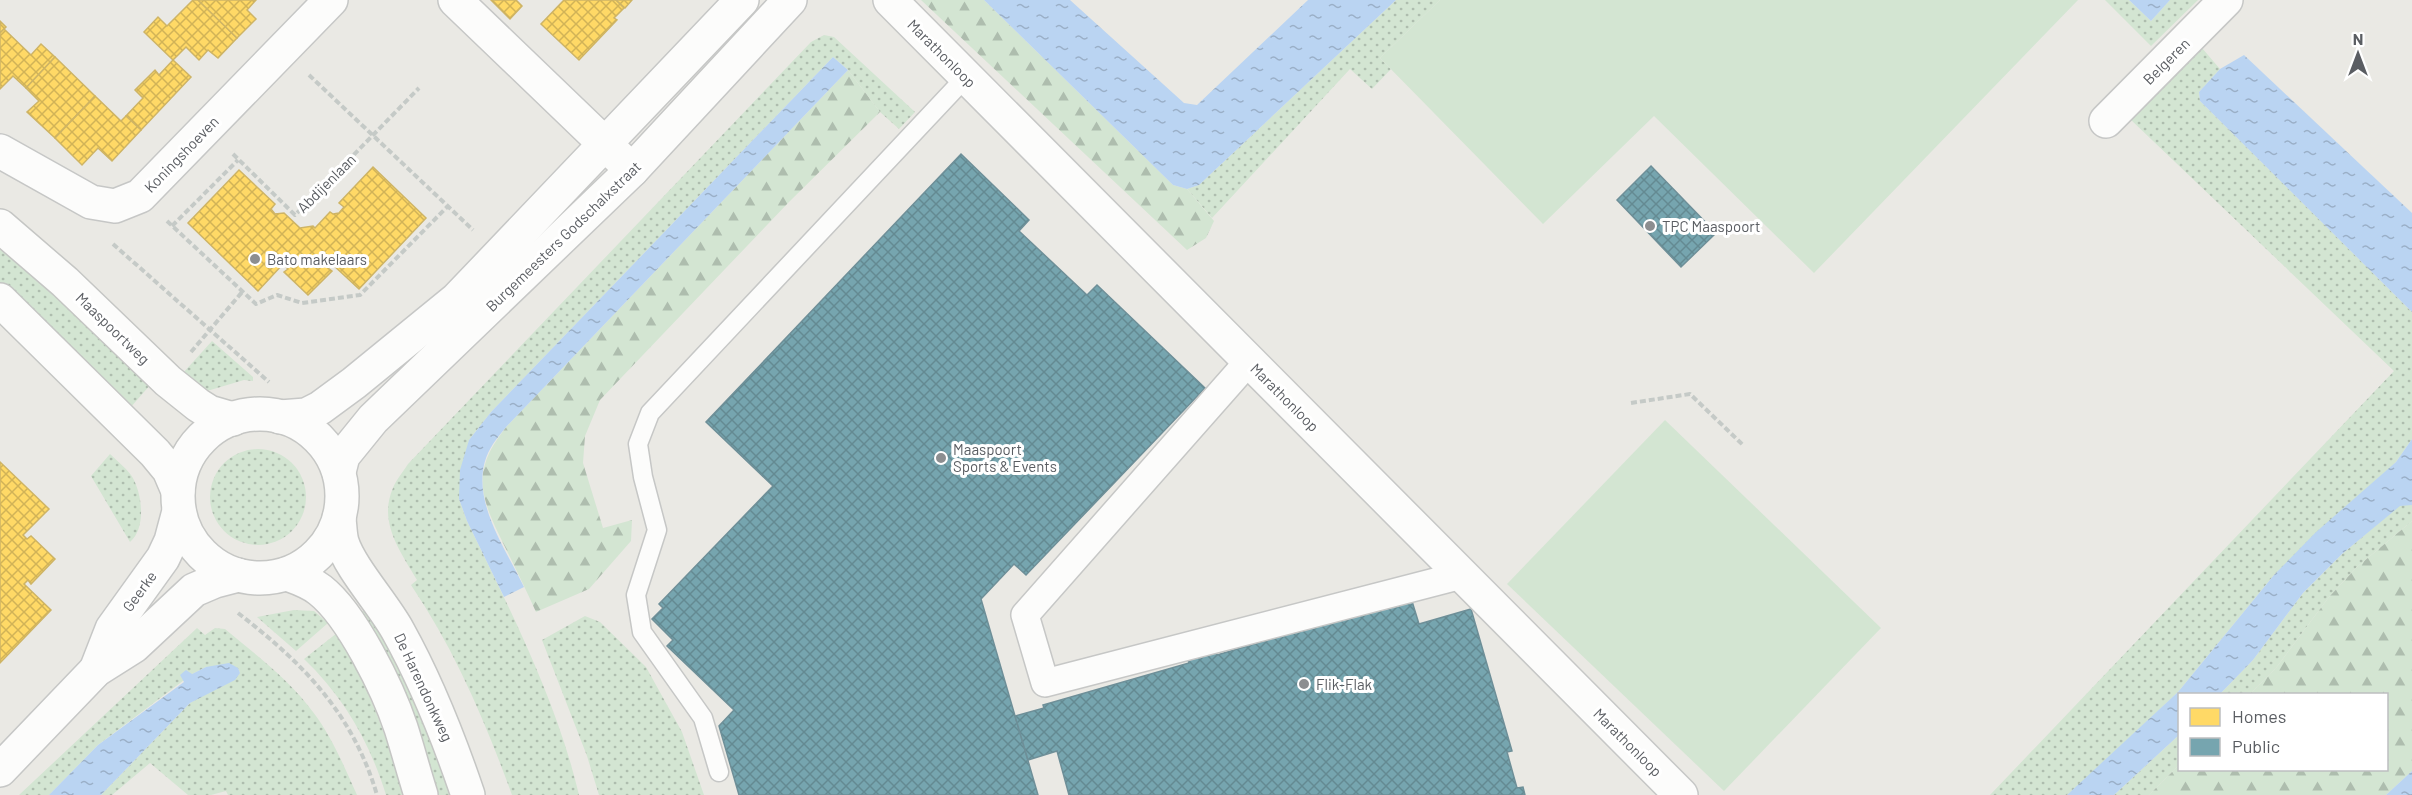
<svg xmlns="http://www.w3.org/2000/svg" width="2412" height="795" font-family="Barlow,sans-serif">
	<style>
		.grass { fill: url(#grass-dots) }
		.forest { fill: url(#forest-firs) }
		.pitch { fill: #d3e5d2 }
		.water { fill: url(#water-ripples) }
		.homes { fill: url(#homes-cross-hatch); stroke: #ceb465; stroke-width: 1.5 }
		.public { fill: url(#public-cross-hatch); stroke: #6e8f98; stroke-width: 1.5 }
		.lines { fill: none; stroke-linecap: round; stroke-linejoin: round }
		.service-casing { stroke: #c6c7c6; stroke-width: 21 }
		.pedestrian-casing { stroke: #c6c7c6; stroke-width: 30 }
		.minor-casing { stroke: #c6c7c6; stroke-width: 36 }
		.tertiary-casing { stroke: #c6c7c6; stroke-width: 36 }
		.secondary-casing { stroke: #c5c6c4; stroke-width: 36 }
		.path { stroke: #c5cac7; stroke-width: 4; stroke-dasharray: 6 3; stroke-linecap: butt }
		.service { stroke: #fcfcfb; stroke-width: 18 }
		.pedestrian { stroke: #fcfcfb; stroke-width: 27 }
		.minor { stroke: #fcfcfb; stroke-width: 33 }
		.tertiary { stroke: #fcfcfb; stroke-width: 33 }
		.secondary { stroke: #fcfcfb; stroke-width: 33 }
		.poi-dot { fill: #8c8e90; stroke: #fff; stroke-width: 2 }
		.labels { text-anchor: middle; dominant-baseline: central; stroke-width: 6; stroke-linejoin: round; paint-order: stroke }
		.street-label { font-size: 15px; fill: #5a5d62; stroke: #fff }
		.poi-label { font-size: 15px; fill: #5a5d62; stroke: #fff; text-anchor: start }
	</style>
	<defs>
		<pattern id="grass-dots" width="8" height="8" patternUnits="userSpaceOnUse" patternTransform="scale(1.5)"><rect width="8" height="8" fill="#d3e5d2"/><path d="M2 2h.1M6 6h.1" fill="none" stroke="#aebdae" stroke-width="1.8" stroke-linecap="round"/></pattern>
		<pattern id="forest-firs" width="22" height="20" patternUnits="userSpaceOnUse" patternTransform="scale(1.5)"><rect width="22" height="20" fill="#d3e5d2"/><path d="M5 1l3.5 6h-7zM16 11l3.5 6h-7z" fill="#aebdae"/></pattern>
		<pattern id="water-ripples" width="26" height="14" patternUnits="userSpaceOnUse" patternTransform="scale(1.5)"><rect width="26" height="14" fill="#bad4f2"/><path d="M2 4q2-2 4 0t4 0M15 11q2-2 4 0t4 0" fill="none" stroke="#9aafc7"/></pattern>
		<pattern id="homes-cross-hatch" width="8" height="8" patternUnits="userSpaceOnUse" patternTransform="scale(1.5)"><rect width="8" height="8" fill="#ffd966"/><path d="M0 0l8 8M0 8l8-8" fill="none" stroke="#d1b357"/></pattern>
		<pattern id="public-cross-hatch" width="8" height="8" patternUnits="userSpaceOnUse" patternTransform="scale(1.5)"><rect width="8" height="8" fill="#76a5af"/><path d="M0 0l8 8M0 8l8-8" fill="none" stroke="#648a92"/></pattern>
	</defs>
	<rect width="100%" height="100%" fill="#eae9e4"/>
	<g class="grass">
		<polygon points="1396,0 1440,0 1380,58 1391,69 1372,89 1350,69 1212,218 1187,189 1199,185"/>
		<polygon points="2105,0 2129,0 2151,21 2170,0 2198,0 2151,46"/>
		<path d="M824 35 834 37 915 112 899 129 880 112 848 70 833 57 491 412 469 440 459 499 467 521C510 610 556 698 579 795H512C485 721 455 650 411 585L417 580C400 551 378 522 393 488 396 480 403 472 408 464L811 42Z"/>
		<polygon points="2202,48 2220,69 2199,92 2200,101 2412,312 2412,439 2396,462 2274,575 2178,692 2075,789 2067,795 1990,795 2394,371 2130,119"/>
		<polygon points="0,245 55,290 151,384 130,408 0,284"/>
		<polygon points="212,341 253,377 253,381 244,380 207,391 183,373"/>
		<circle cx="258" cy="497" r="48"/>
		<path d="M110 454C117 461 125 467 131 475 142 491 147 528 130 542L91 476Z"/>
		<polygon points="2400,505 2412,505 2412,521 2357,567 2329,597 2276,668 2250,694 2220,694 2253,660 2303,593 2342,554"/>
		<polygon points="369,607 406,675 453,795 433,795 359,614"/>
		<polygon points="294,610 314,611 328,623 296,651 257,617"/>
		<polygon points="585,616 600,622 646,667 682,732 704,795 599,795 587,756 542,640"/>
		<path d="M197 628 205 635 215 628 225 629C256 655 290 680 313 712 332 737 344 766 357 795H228L226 791 211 795H188L150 763 112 795H101L190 703 240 673 238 668 206 667 192 674 98 745 49 795H19Z"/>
		<path d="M337 633C368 684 387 739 405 795H386C370 743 344 697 304 659Z"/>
		<polygon points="2179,735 2179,765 2149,795 2114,795"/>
	</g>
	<g class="forest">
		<polygon points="921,0 984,0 1173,185 1187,189 1214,221 1206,238 1187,250"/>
		<path d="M848 70 880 112 789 202 600 400 585 436 583 463 603 528 632 520 631 541 589 589 536 612C526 590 515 567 504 545 480 496 470 472 507 426Z"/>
		<polygon points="2412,521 2412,771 2386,795 2149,795 2179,765 2180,770 2386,770 2386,694 2250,694 2276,668 2329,597 2357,567"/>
	</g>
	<g class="pitch">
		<polygon points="1440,0 2078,0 1814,273 1654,116 1543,224 1380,58"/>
		<polygon points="1665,420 1881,628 1724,791 1507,584"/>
	</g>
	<g class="water">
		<polygon points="984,0 1070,0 1184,103 1197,105 1308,0 1396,0 1199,185 1187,189 1173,185"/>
		<polygon points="2129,0 2170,0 2151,21"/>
		<polygon points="2244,55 2412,213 2412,312 2200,101 2199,92 2220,69"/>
		<path d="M833 57 848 70 507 426C502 432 497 438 493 444 463 490 504 545 524 587L504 597 467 521 459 499 460 470 469 440 491 412Z"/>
		<polygon points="2412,439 2412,505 2400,506 2342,554 2303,593 2253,660 2220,694 2180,694 2179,735 2114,795 2067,795 2178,692 2274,575 2315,533 2396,462"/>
		<polygon points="229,663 238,668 240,673 235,680 190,703 101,795 49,795 98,745 184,682 180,675 186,670 192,674 206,667"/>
		<polygon points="2412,771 2412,795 2386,795"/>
	</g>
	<g class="homes">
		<polygon points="193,0 198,0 237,38 218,58 208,50 199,60 186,47 173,60 144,32 158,17 167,26"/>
		<polygon points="198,0 256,0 247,10 256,19 237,38"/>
		<polygon points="491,0 516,0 522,6 510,19"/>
		<polygon points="564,0 616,0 624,8 614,18 617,20 579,60 541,24"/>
		<polygon points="616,0 632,0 625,8"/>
		<polygon points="0,21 6,27 0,33"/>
		<polygon points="4,29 31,55 41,44 55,57 26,88 13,76 0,89 0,33"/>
		<polygon points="55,57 95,96 55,138 27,112 39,101 26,88"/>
		<polygon points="173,60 191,77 141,130 126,116 143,98 135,90 155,70 159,75"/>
		<polygon points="95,96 121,121 126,116 141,130 112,161 98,148 82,165 55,138"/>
		<polygon points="373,167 426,218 359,289 332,264 328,268 332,271 308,295 284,272 288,269 283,264 258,291 188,223 239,170 275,204 271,209 275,214 284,213 300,228 313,226 315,228 330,212 333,214 339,213 344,207 339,203"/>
		<polygon points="0,462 49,509 23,535 27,539 31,536 55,559 31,584 28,580 24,584 51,610 0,663"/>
	</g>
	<g class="public">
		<polygon points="961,154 1029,220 1019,231 1087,295 1097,285 1205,388 1026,575 1014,564 981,599 1038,795 739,795 719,726 734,710 667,646 673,640 652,619 663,608 659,604 773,486 706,422"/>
		<polygon points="1651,166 1716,233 1681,267 1617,200"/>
		<polygon points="1411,598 1419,624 1471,609 1512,751 1507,752 1517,788 1523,787 1525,795 1069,795 1057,751 1028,760 1015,716 1044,708 1043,705 1189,663 1187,656 1215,648 1217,655"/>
	</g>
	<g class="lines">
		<defs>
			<polyline id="service" points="719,772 703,718 642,632 636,595 657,530 643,477 638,444 650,413 966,77"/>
			<polyline id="pedestrian" points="1249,361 1025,615 1045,683 1462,575"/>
			<g id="minor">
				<polyline points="455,0 632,170"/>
				<polyline points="890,0 1681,795"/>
				<polyline points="2106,121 2226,0"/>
				<polyline points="0,151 91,202 115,206 140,196 331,0"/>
				<polyline points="96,670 112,629 163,558 171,541 179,511"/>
				<polyline points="0,770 96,670 134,646 194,590 215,581 238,575"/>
			</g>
			<g id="tertiary">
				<polyline points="280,417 306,415 320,408 354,383 457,299 742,0"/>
				<polyline points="339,472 343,456 373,419 632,170 790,0"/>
			</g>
			<g id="secondary">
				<polyline points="0,226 65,282 168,381 198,405 209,412 233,419"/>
				<polyline points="0,300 155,453 169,470 178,491"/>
				<circle cx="260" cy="496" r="82"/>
				<path d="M339 519C340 526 340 535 342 542 350 568 384 605 398 631 427 683 449 739 468 795"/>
				<path d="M287 574C298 578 310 582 320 590 352 615 388 689 401 728 408 750 414 773 421 795"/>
			</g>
		</defs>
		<use href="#service" class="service-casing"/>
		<use href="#pedestrian" class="pedestrian-casing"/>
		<use href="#minor" class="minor-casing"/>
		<use href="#tertiary" class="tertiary-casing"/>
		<use href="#secondary" class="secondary-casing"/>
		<g class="path">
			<polyline points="309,75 473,230"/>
			<polyline points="233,154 295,215 419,88"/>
			<polyline points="167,221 256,304 277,295 302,303 360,295 447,207"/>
			<polyline points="172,226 238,160"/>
			<polyline points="113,244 269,382"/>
			<polyline points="191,352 243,291"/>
			<polyline points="1631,403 1690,394 1744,446"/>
			<path d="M238 613C304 664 353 714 377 795"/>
		</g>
		<use href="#service" class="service"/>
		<use href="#pedestrian" class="pedestrian"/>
		<use href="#minor" class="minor"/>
		<use href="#tertiary" class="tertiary"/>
		<use href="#secondary" class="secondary"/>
	</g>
	<g class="poi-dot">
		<circle cx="1650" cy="226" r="6"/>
		<circle cx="255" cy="259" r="6"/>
		<circle cx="941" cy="458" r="6"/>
		<circle cx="1304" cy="684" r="6"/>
	</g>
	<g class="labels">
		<g class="street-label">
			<text transform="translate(942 53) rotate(45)">Marathonloop</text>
			<text transform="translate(2166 61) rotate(-45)">Belgeren</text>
			<text transform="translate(181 154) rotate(-46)">Koningshoeven</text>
			<text transform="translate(326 183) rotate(-45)">Abdijenlaan</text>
			<text transform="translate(563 236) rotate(-44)">Burgemeesters Godschalxstraat</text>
			<text transform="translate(113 328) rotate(44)">Maaspoortweg</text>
			<text transform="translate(1285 397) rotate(45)">Marathonloop</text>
			<text transform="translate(139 591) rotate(-54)">Geerke</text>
			<text transform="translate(424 687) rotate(65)">De Harendonkweg</text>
			<text transform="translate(1628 742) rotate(45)">Marathonloop</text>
		</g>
		<g class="poi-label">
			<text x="1662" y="226">TPC Maaspoort</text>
			<text x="267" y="259">Bato makelaars</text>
			<text x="953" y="449">Maaspoort<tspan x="953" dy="17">Sports &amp; Events</tspan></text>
			<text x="1316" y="684">Flik-Flak</text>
		</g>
	</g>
	<rect x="2178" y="693" width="210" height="78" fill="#ffffff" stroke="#bdbec0" stroke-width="1.5"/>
	<rect x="2190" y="708" width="30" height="18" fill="#ffd966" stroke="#bdbec0" stroke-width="1.5"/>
	<text x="2232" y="723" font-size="18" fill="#5a5d62">Homes</text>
	<rect x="2190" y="738" width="30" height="18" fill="#76a5af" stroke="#bdbec0" stroke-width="1.5"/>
	<text x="2232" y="753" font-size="18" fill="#5a5d62">Public</text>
	<g transform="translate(2358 54)" stroke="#ffffff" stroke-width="4.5" paint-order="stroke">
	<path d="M0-4.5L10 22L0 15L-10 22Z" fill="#5a5d62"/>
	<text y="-9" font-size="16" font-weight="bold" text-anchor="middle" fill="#5a5d62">N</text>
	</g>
</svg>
